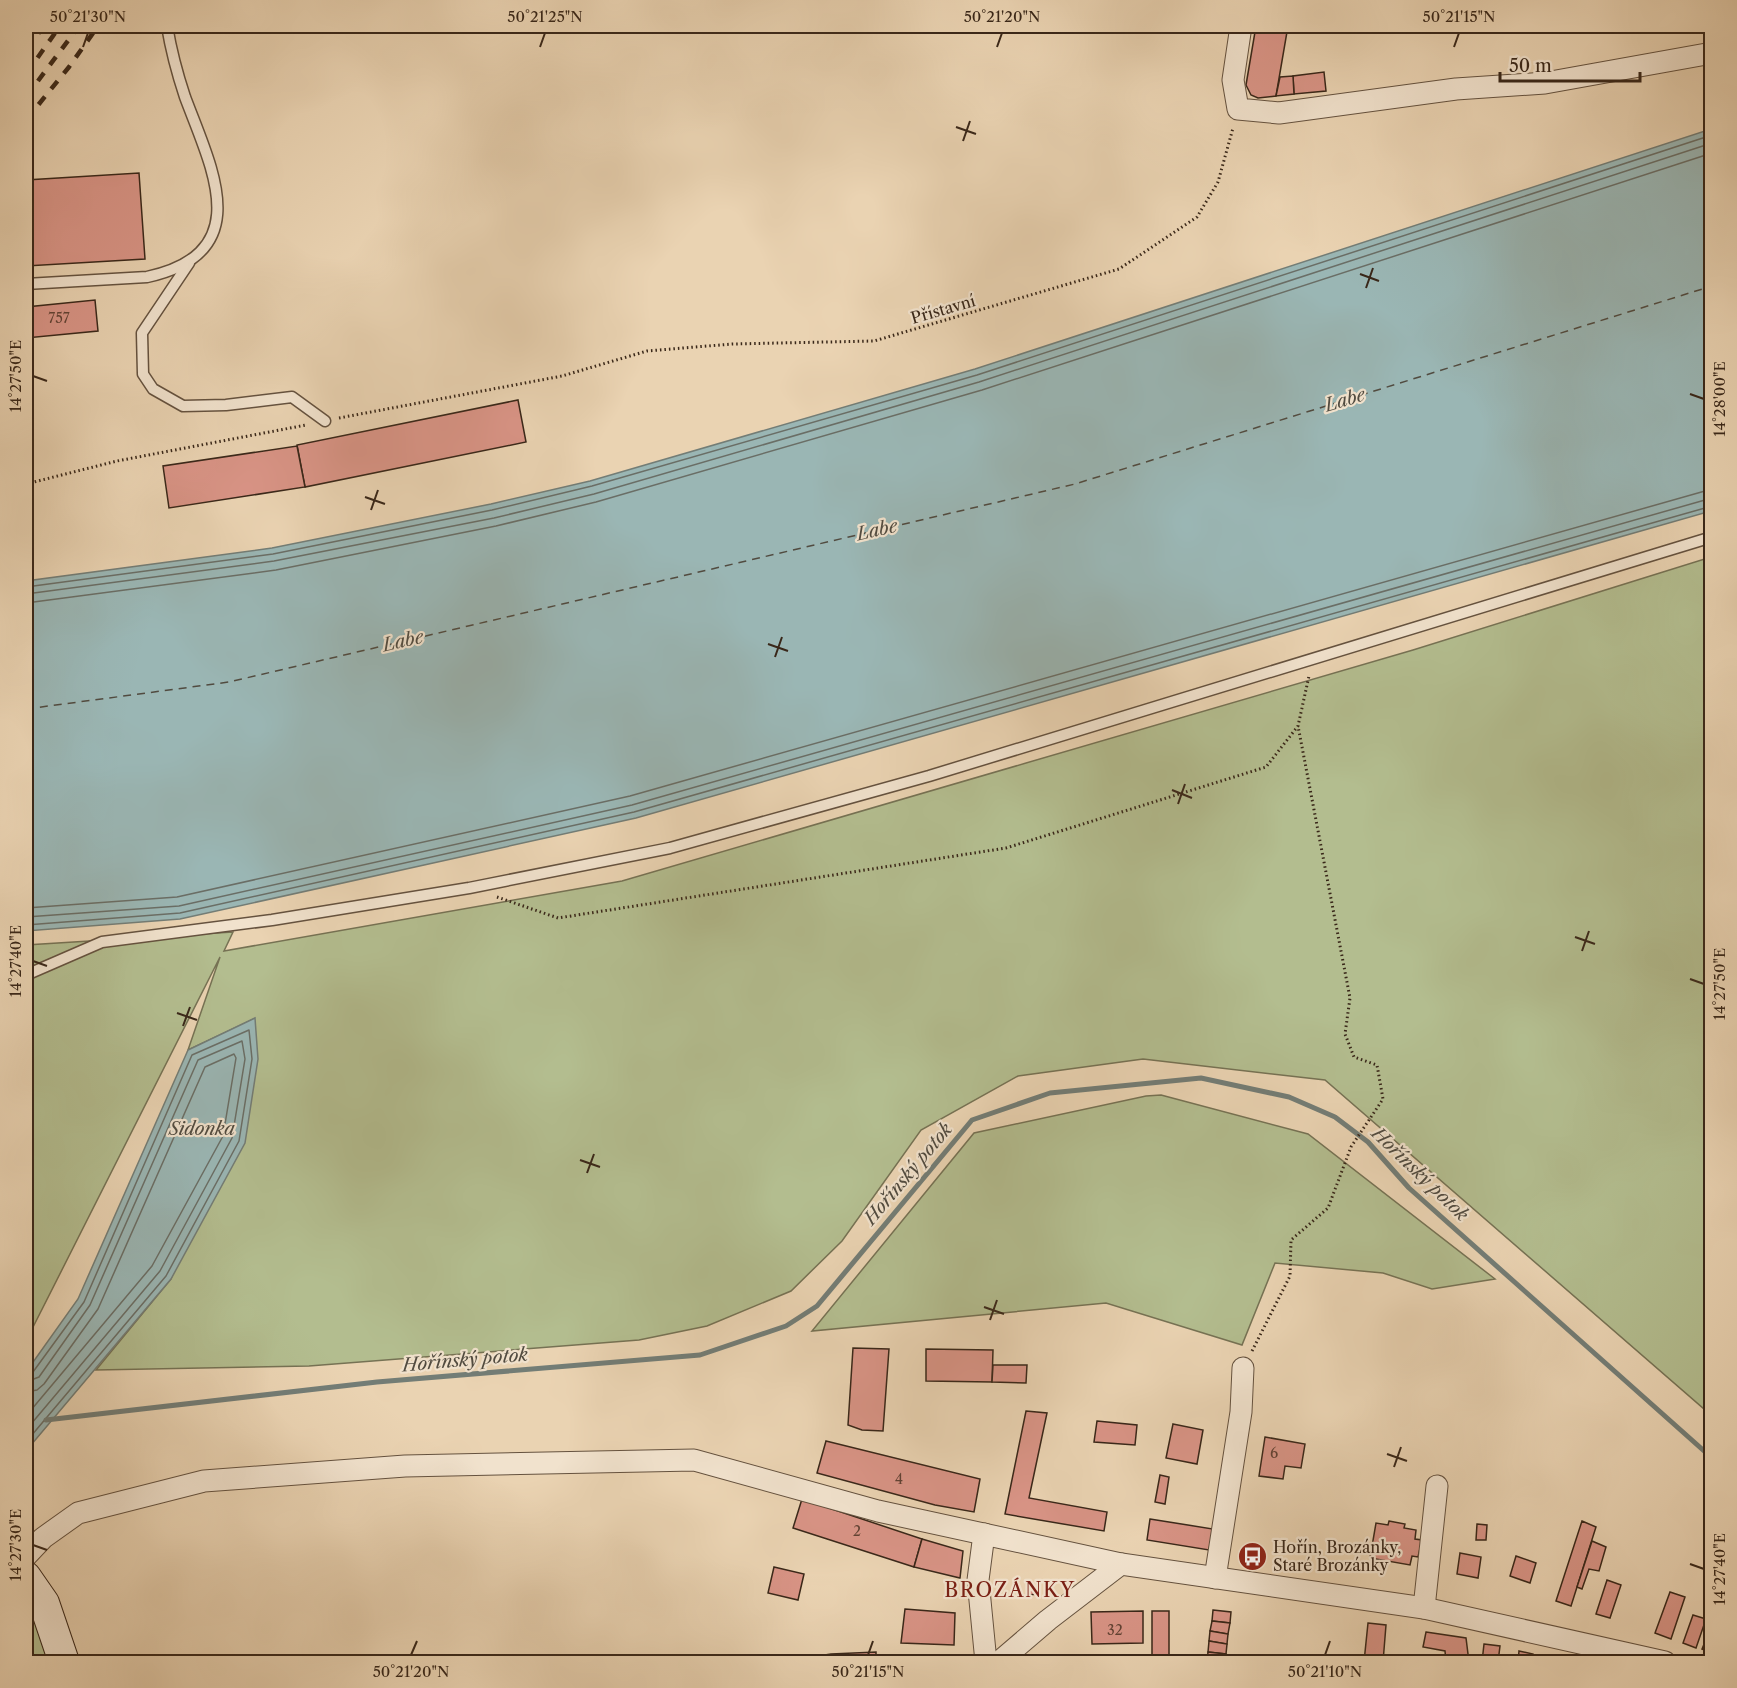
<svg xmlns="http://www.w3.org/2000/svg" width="1737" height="1688" font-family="'Libre Caslon Text',serif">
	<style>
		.green { fill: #b3bd8f; stroke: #767254; stroke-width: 1.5 }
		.water { fill: #9ab6b4; stroke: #737d76; stroke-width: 1.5 }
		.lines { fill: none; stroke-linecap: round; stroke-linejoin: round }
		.shore { stroke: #6a6e66; stroke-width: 1.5 }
		.stream { stroke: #737d76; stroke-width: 5 }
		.ferry { stroke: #514b40; stroke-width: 1.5; stroke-dasharray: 8 6; stroke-linecap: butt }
		.building { fill: #d99486; stroke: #392719; stroke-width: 1.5 }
		.lane-casing { stroke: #65523f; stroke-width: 13 }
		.street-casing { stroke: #65523f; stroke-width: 23 }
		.secondary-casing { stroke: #392719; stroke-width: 32 }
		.path { stroke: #392719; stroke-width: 3; stroke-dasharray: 1.5 3; stroke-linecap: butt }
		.lane { stroke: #f1e2cd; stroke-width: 10 }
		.street { stroke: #f1e2cd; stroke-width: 21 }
		.secondary { stroke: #f1e2cd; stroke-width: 30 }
		.rail { stroke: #392719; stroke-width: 4.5; stroke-dasharray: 10 10; stroke-linecap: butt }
		.ticks { fill: none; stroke: #392719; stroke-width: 2 }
		.labels { text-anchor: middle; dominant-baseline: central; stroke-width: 4.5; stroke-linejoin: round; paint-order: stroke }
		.number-label { font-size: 14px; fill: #614234 }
		.street-label { font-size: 16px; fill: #392719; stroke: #f1e2cd }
		.poi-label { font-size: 16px; fill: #392719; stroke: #f1e2cd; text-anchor: start }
		.water-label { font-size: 18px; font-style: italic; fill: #514b40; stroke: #f1e2cd }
		.quarter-label { font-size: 20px; letter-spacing: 1.5px; fill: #7a1f14; stroke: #f1e2cd }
		.neatline { fill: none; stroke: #392719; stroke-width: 2 }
		.ticks-label { font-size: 15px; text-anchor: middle; fill: #392719 }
	</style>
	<rect width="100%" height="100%" fill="#ead3b2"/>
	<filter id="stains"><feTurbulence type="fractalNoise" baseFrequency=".00333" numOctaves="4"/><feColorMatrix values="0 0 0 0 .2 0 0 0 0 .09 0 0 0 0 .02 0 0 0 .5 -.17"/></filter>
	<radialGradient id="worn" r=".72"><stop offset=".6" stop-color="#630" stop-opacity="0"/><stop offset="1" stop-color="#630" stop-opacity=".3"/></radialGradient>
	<g class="green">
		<polygon points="1711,557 1711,1415 1325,1080 1143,1059 1018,1076 921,1130 842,1241 791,1291 707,1326 639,1340 309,1366 96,1370 171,1279 254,1019 188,1050 220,957 26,1341 26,945 233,932 224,951 622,881 1413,650"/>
		<polygon points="1161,1095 1308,1134 1495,1279 1432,1289 1383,1273 1275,1263 1242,1345 1106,1303 812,1331 974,1133 1146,1096"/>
		<polygon points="26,1599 48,1643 53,1662 26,1662"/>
	</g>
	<g class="water">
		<polygon points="1711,129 1711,511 636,818 180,919 26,931 26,581 272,548 491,504 590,481 975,369"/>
		<polygon points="255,1018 258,1059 245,1143 171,1279 26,1451 26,1372 78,1299 188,1050"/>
	</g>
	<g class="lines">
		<g class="shore">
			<polyline points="26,587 273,554 492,510 592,486 977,375 1712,135"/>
			<polyline points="26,594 274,561 494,518 594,494 979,382 1712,143"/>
			<polyline points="26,603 276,570 496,526 596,502 982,390 1712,153"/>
			<polyline points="26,908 177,897 630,796 1712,489"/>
			<polyline points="26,917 179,906 632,805 1712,498"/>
			<polyline points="26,925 180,913 634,812 1712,506"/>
			<polyline points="26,1375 33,1372 84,1302 192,1055 249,1030 252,1059 239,1141 166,1276 26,1442"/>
			<polyline points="26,1382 39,1377 90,1305 198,1060 242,1041 245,1059 232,1138 160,1271 26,1430"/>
			<polyline points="26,1392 37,1390 44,1384 98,1309 205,1067 234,1054 236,1058 223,1136 152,1266 26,1416"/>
		</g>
		<polyline class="stream" points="46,1420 377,1382 700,1355 786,1326 817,1306 972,1120 1050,1093 1201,1078 1289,1097 1335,1117 1368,1142 1409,1188 1712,1458"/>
		<polyline class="ferry" points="26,709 229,682 1075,484 1712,286"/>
	</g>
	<g class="building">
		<polygon points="1256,26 1288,26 1276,96 1258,98 1251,95 1246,85"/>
		<polygon points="1324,72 1326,91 1294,94 1293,76"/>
		<polygon points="1293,76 1294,94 1276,96 1280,77"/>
		<polygon points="139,173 145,259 26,266 26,180"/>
		<polygon points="95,300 98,331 26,338 26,307"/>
		<polygon points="518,400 526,442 305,487 297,445"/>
		<polygon points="297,446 305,487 169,508 163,466"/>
		<polygon points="853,1348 889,1349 883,1431 862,1430 848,1425"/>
		<polygon points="926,1349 993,1350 992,1382 926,1381"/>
		<polygon points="993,1365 1027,1365 1026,1383 992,1382"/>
		<polygon points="1026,1411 1047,1413 1029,1498 1107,1512 1104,1531 1005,1514"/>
		<polygon points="1097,1421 1137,1425 1135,1445 1094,1442"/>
		<polygon points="1173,1424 1203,1430 1197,1464 1166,1458"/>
		<polygon points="1265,1437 1305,1444 1301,1468 1285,1466 1283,1479 1259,1476"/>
		<polygon points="826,1441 980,1479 974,1512 935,1505 817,1473"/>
		<polygon points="1160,1475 1169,1477 1165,1504 1155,1502"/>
		<polygon points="802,1499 922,1539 914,1567 793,1528"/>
		<polygon points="1150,1519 1213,1529 1209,1550 1147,1540"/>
		<polygon points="1389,1521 1405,1524 1404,1528 1416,1530 1415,1539 1422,1540 1418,1557 1412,1556 1410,1565 1370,1558 1376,1523 1388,1525"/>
		<polygon points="1582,1521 1596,1527 1571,1606 1556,1601"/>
		<polygon points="1477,1524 1487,1525 1486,1540 1476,1540"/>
		<polygon points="922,1539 963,1551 960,1578 914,1567"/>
		<polygon points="1592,1541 1606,1547 1599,1571 1589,1569 1582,1589 1577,1587"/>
		<polygon points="1460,1553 1481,1557 1478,1578 1457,1574"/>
		<polygon points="1516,1556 1536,1563 1530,1583 1510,1576"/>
		<polygon points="774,1567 804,1574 798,1600 768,1593"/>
		<polygon points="1607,1580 1621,1585 1610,1618 1596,1614"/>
		<polygon points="1028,1586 1038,1586 1039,1594 1028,1595"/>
		<polygon points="1670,1592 1685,1597 1671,1639 1655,1633"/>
		<polygon points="905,1609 955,1613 954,1645 901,1643"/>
		<polygon points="1213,1610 1231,1612 1230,1623 1212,1621"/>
		<polygon points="1143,1611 1143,1643 1092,1644 1091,1612"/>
		<rect x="1152" y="1611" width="17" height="51"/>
		<polygon points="1693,1615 1706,1619 1696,1648 1683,1643"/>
		<polygon points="1212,1621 1230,1623 1228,1634 1210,1631"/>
		<polygon points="1368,1623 1386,1625 1383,1662 1364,1662"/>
		<polygon points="1712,1625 1712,1653 1702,1649"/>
		<polygon points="1210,1631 1228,1634 1227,1644 1209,1641"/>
		<polygon points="1426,1632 1466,1638 1469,1662 1446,1662 1445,1651 1423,1647"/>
		<polygon points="1209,1641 1227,1644 1226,1654 1208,1652"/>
		<polygon points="1484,1644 1500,1646 1498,1662 1482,1662"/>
		<polygon points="1519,1651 1533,1654 1532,1662 1518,1662"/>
		<polygon points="876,1652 876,1662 779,1662 831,1654"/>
		<polygon points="1208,1652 1226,1654 1225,1662 1207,1662"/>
	</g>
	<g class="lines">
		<defs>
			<g id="lane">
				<polyline points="189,263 142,333 143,374 153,389 183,406 226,405 292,397 325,421"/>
				<path d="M26 284 147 277C257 253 212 169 185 97 177 73 171 50 167 26"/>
				<polyline points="26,975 102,942 272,920 469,888 670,848 929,776 1712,537"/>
			</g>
			<g id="street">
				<polyline points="1241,26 1233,80 1238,109 1279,113 1456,89 1545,83 1712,53"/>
				<polyline points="984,1534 978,1580 986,1662"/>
				<polyline points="26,1556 43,1538 78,1513 204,1481 405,1466 694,1460 878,1511 1121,1564 1424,1608 1665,1662"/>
				<polyline points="1215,1578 1241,1412 1243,1368"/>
				<polyline points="1424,1608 1437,1486"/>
				<polyline points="999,1662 1048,1620 1121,1564"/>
			</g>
			<polyline id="secondary" points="26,1577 44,1603 64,1662"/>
		</defs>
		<use href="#lane" class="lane-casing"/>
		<use href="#street" class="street-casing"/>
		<use href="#secondary" class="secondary-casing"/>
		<g class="path">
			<polyline points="339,418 562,376 647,351 732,344 874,341 1119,269 1197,217 1218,182 1233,128"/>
			<polyline points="26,484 117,461 306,425"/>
			<polyline points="497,897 558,918 1006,848 1266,767 1298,726 1309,676"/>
			<polyline points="1252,1351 1290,1276 1291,1240 1328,1208 1351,1147 1383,1099 1377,1065 1354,1057 1345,1034 1350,998 1298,726"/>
		</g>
		<use href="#lane" class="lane"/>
		<use href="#street" class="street"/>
		<use href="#secondary" class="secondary"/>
		<g class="rail">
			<polyline points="26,27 26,26"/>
			<polyline points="26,49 44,26"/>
			<polyline points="26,74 60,26"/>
			<polyline points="26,97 79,26"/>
			<polyline points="26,120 69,67 98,26"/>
		</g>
	</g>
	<path class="ticks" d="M83 47 88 33M540 47 545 33M997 47 1002 33M1454 47 1459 33M956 127 976 134M963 141 970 121M1360 274 1379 281M1366 288 1373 268M33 376 47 381M1690 394 1704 399M365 497 385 504M371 510 378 490M768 644 788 651M775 657 782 637M1172 790 1192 798M1178 804 1185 784M1575 937 1595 944M1582 951 1589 931M33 961 47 966M1690 979 1704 984M177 1013 197 1020M183 1026 190 1007M580 1160 600 1167M587 1173 594 1154M984 1307 1004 1314M990 1320 997 1300M1387 1454 1407 1461M1394 1467 1401 1447M33 1545 47 1550M1690 1564 1704 1569M411 1655 417 1641M868 1655 873 1641M1325 1655 1330 1641"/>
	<defs>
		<symbol id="bus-disc" viewBox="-11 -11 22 22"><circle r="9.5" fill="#8f2418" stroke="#f1e2cd"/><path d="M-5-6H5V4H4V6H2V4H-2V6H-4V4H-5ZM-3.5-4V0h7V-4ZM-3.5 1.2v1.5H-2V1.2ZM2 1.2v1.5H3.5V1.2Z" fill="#fff"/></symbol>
	</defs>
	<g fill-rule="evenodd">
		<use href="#bus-disc" x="1236" y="1540" width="33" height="33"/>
	</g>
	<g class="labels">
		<g class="number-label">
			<text x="59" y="318">757</text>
			<text x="1274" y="1453">6</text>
			<text x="899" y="1479">4</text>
			<text x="857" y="1531">2</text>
			<text x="1115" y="1630">32</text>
		</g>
		<g class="street-label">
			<text transform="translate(943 309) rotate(-16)">Přístavní</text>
		</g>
		<g class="poi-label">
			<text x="1273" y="1547">Hořín, Brozánky,<tspan x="1273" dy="18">Staré Brozánky</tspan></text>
		</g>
		<g class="water-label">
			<text transform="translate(1345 400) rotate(-17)">Labe</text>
			<text transform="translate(877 530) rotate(-13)">Labe</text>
			<text transform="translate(403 641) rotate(-13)">Labe</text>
			<text x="202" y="1129">Sidonka</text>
			<text transform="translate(908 1174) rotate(-50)">Hořínský potok</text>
			<text transform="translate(1420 1174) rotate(44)">Hořínský potok</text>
			<text transform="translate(465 1360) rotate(-5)">Hořínský potok</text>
		</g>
		<g class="quarter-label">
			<text x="1010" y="1590">BROZÁNKY</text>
		</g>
	</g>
	<rect width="1737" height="1688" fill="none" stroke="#ead3b2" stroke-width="66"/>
	<path d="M1500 72v9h140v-9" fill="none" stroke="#392719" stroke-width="3"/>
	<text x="1509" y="72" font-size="18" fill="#392719" stroke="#f1e2cd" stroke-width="4.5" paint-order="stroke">50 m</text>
	<rect x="33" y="33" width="1671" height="1622" class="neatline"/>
	<g class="ticks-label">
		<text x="88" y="22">50°21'30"N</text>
		<text x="545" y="22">50°21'25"N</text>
		<text x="1002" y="22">50°21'20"N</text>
		<text x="1459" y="22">50°21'15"N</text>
		<text transform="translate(16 376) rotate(-90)" y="5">14°27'50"E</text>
		<text transform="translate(1720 399) rotate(-90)" y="5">14°28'00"E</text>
		<text transform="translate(16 961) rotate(-90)" y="5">14°27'40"E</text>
		<text transform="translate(1720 984) rotate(-90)" y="5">14°27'50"E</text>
		<text transform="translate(16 1545) rotate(-90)" y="5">14°27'30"E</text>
		<text transform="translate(1720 1569) rotate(-90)" y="5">14°27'40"E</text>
		<text x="411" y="1677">50°21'20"N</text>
		<text x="868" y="1677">50°21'15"N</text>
		<text x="1325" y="1677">50°21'10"N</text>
	</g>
	<rect width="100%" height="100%" filter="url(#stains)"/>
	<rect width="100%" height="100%" fill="url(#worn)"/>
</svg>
